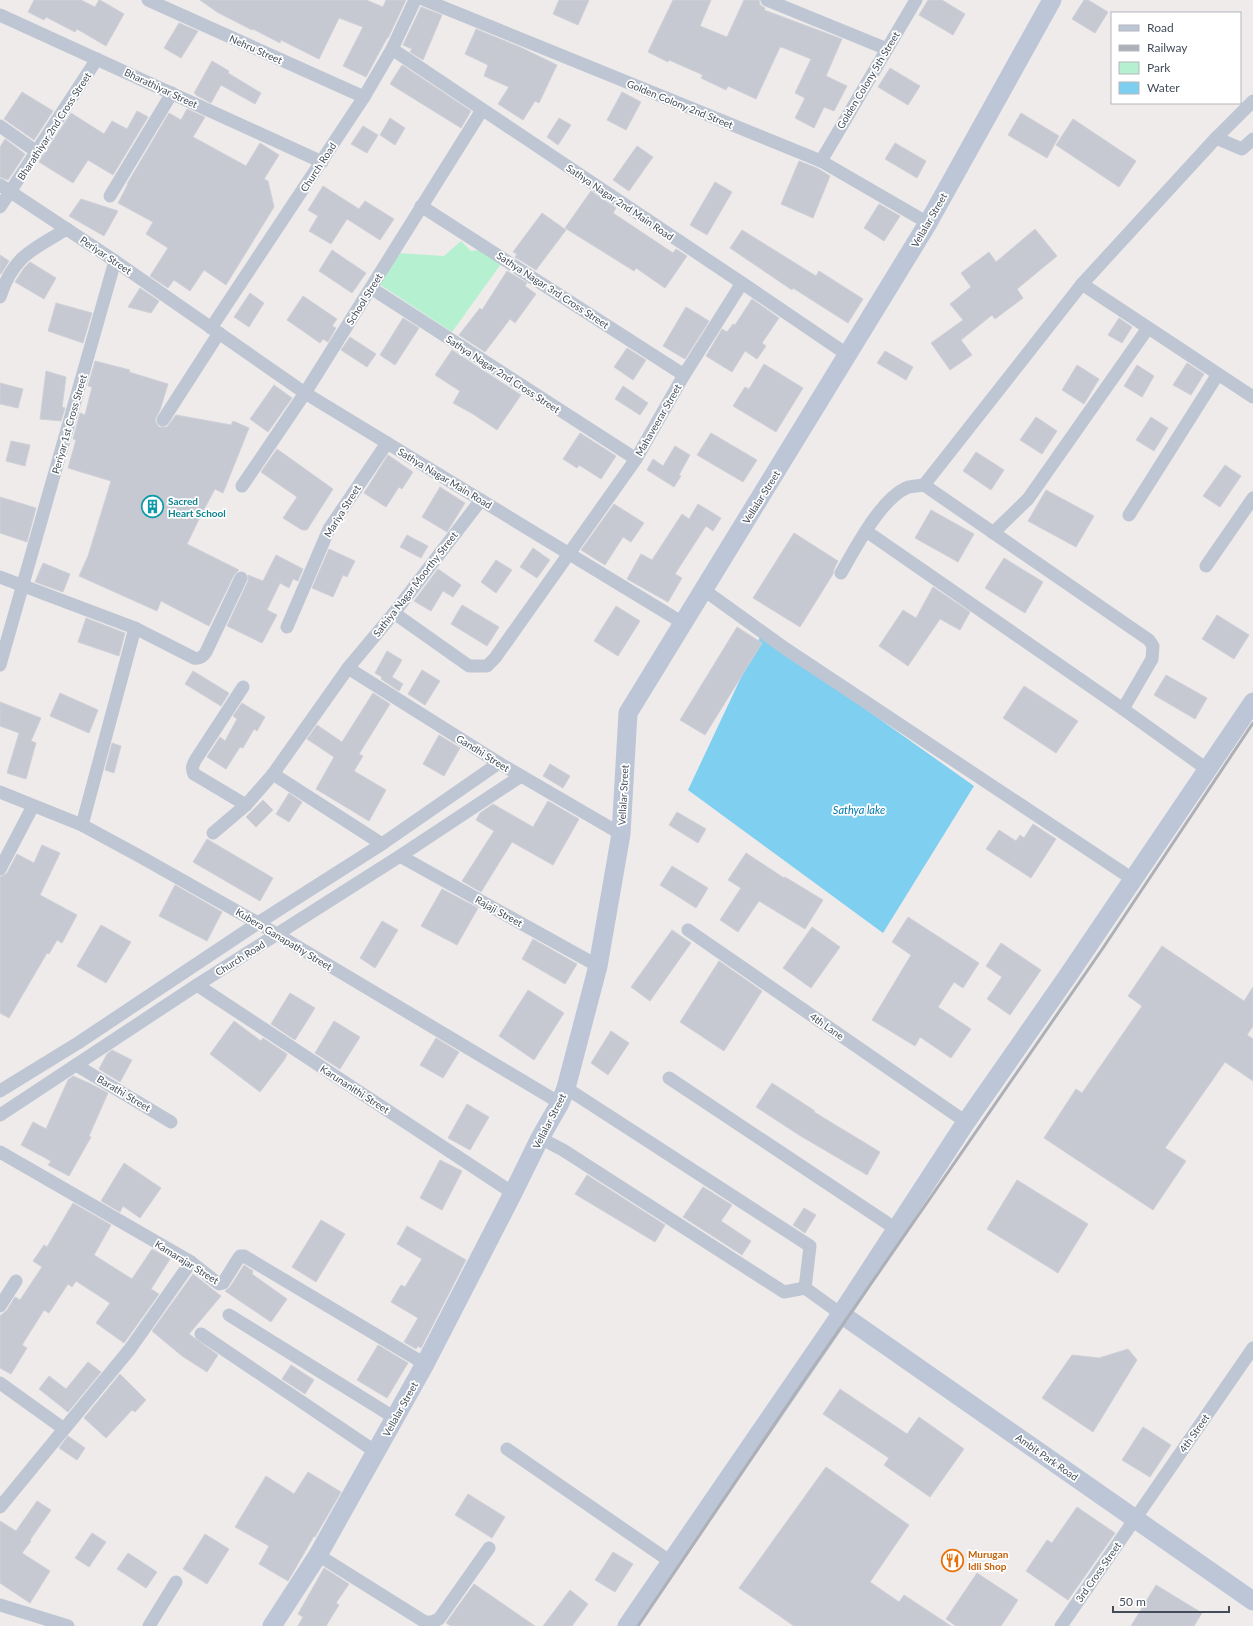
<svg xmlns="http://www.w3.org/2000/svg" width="1253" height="1626" font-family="Lato,sans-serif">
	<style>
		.green { fill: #b5f1d1 }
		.water { fill: #7fcff1 }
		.building { fill: #c7c9d2; stroke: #cfd0d8 }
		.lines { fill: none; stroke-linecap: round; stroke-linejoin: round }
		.street { stroke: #bdc6d2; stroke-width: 13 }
		.secondary { stroke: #bcc6d7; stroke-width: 19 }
		.rail { stroke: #adb0b7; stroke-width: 3 }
		.labels { text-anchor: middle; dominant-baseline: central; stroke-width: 3.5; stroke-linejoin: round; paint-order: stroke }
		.street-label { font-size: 10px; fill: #434d5a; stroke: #fff }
		.culture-label { font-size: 10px; font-weight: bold; fill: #0d838f; stroke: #fff; text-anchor: start }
		.food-label { font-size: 10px; font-weight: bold; fill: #c56008; stroke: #fff; text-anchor: start }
		.water-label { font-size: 11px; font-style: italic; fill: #0379ad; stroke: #fff }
	</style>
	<rect width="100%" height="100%" fill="#efebeb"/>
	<polygon class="green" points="461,241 471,251 479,250 501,264 452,332 379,284 398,253 444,256"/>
	<polygon class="water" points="761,635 974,786 883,933 688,790"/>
	<g class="building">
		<polygon points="34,0 81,0 95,7 99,0 100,0 124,14 106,46 77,29 75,32 46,17 44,20 28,12"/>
		<polygon points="200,0 366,0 383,7 386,0 406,0 388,38 387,38 366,77 343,66 363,27 339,18 319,59 281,40 280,43 253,29 252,30 217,12"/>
		<polygon points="559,0 589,0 578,25 553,14"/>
		<polygon points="673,0 711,0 700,26 727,37 744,0 759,0 760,5 765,8 764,10 842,39 826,76 847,86 834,111 824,107 814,128 795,118 805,98 795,93 811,59 784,48 780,47 756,99 728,86 726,90 701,78 703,75 669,60 668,62 648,52"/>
		<polygon points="928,0 942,0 965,14 953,35 919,15"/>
		<polygon points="1084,0 1088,0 1108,12 1095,33 1072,19"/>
		<polygon points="421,7 442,15 423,60 410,52 412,49 403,45"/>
		<polygon points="179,23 198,31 181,58 164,48"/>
		<polygon points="476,29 522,48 557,65 539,103 535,101 523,120 498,104 509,87 484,76 488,65 465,54"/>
		<polygon points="212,61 229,71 228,73 261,93 255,104 221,85 211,103 196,95 196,94 194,93"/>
		<polygon points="402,65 471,111 461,128 390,84"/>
		<polygon points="890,68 920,86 908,105 878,87"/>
		<polygon points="22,92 53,111 34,140 4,119"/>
		<polygon points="622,92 641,102 626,130 607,120"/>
		<polygon points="187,109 205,117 193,137 246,166 260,143 279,155 264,179 268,181 274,207 226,285 204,270 190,291 174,280 168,288 150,276 168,248 146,234 153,222 118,203 128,184 127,184 169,113 181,120"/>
		<polygon points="137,111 148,117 113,175 88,160 73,183 39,162 71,113 104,134 112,121 127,129"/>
		<polygon points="1021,113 1059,136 1047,158 1008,135"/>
		<polygon points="390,118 405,128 395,145 380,135"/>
		<polygon points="559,118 571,125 558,145 547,137"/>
		<polygon points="1073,119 1136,161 1119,187 1056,145"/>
		<polygon points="363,126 378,135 367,153 351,144"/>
		<polygon points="5,139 25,154 8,180 0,177 0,147"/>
		<polygon points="895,143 926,161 917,178 885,159"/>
		<polygon points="637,146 653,157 629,191 613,180"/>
		<polygon points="799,161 817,168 830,176 813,218 781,204"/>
		<polygon points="715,182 732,192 707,235 690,225"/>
		<polygon points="323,186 359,209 365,201 394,219 380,240 347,219 331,244 309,231 318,216 308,210"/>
		<polygon points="591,191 616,208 613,213 673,253 676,249 687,256 665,288 636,268 634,271 565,228"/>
		<polygon points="81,199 118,211 104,236 69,216"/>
		<polygon points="879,204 900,216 884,241 864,228"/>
		<polygon points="542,213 566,230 536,270 515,257 517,254 513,252"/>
		<polygon points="1035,229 1057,256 1017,289 1023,298 995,319 992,315 961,340 972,355 950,370 931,343 963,320 950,304 971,287 961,273 989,252 996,262"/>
		<polygon points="742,230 816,276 819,271 863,299 848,323 793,288 792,290 730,248"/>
		<polygon points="332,250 366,273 352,293 319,271"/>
		<polygon points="0,255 9,261 1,274 0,274"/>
		<polygon points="30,262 56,278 44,299 15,282 24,268"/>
		<polygon points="507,271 527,283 525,286 536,294 515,323 510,319 485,352 459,335 480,308 482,310"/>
		<polygon points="140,288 159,301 151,313 128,307"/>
		<polygon points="250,293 264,303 249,327 234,317"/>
		<polygon points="303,296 337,319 332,326 336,328 328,342 323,339 320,343 287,320"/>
		<polygon points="752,299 779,318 762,343 766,346 757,359 745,351 732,372 706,356 722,329 727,332 733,324 735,325"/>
		<polygon points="56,303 92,313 83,343 48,331"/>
		<polygon points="686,307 709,321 685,359 663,346"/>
		<polygon points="403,318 419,328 395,365 380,355"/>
		<polygon points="1119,318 1132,327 1122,343 1108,335"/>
		<polygon points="350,337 376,354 367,367 341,350"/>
		<polygon points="627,348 646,360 633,380 614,367"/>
		<polygon points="452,350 521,395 497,430 473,414 453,403 460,391 435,375"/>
		<polygon points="885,351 913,367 906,380 877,363"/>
		<polygon points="95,361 130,370 129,372 168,384 160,410 155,419 156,423 159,427 167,427 176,415 231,425 233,421 249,428 223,493 215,489 201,515 187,544 239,570 234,575 209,626 161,601 157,611 79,576 88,556 111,481 68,468 76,440 73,439 80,413 85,415 92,387 88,386"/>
		<polygon points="1187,363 1204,374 1191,395 1173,385"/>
		<polygon points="764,364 803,388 776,432 733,406 745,387 749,389"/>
		<polygon points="1077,365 1099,379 1084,404 1062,390"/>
		<polygon points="1137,365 1154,376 1142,397 1124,386"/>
		<polygon points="46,371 66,377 62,407 65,408 61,421 40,419"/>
		<polygon points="0,383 23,389 18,408 0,404"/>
		<polygon points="274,385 292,398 268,432 250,419"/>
		<polygon points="623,386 648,403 640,415 615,399"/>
		<polygon points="1036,417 1057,431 1042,454 1020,440"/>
		<polygon points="1151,417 1168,428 1154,451 1136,440"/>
		<polygon points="580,433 616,456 601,479 579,465 577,468 563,459"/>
		<polygon points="711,433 757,460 743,482 697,455"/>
		<polygon points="11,441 30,445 25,466 6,461"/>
		<polygon points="675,446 690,455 679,475 681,476 674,487 647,470 653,459 663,466"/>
		<polygon points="277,449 333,489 307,530 302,530 283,518 297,497 261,472"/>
		<polygon points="976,452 1004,470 991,490 963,471"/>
		<polygon points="388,455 413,472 402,489 399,487 386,507 364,493"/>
		<polygon points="1225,465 1241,476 1220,507 1203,496"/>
		<polygon points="440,487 465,503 447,532 422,517"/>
		<polygon points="1046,490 1094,516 1076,547 1028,521"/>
		<polygon points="0,497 36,508 27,542 0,533"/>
		<polygon points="614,504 644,523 631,542 623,537 605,565 581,550"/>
		<polygon points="698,504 721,518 713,531 706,526 675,574 682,578 668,602 627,579 641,554 652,560 682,514 689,519"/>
		<polygon points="931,510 974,534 958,562 915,538"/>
		<polygon points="794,533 838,561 834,569 833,574 800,627 753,598"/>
		<polygon points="407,535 428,546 421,558 400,547"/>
		<polygon points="533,548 550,560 537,578 520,567"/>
		<polygon points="329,549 355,561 347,577 343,575 333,597 312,588"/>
		<polygon points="276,555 303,569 298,581 293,579 289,588 280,583 267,610 277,615 262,643 227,626 248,581 248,575 263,581"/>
		<polygon points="1004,558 1043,582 1025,613 985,588"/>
		<polygon points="496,560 512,570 496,593 481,582"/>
		<polygon points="43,563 70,574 63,592 35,582"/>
		<polygon points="438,569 461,585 453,597 443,591 431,611 414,601"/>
		<polygon points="933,587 970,612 960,630 940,619 908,666 879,646 903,610 916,618"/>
		<polygon points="462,605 499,627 487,646 451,624"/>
		<polygon points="616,606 640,621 618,656 594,641"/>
		<polygon points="1217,615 1249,635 1234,659 1202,639"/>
		<polygon points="86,618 125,633 119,656 78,642"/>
		<polygon points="737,627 762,643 705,735 680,720"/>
		<polygon points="387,651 402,660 392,677 403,684 399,691 381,679 382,677 375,673"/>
		<polygon points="422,670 440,681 425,705 408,694"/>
		<polygon points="193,671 229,693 221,706 185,684"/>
		<polygon points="1166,675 1207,698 1195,719 1154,695"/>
		<polygon points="1024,686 1078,721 1056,753 1003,718"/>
		<polygon points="60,693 98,710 89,733 50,716"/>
		<polygon points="373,693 390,704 359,754 363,756 354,771 386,790 369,821 316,789 334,757 307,739 317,725 342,742"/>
		<polygon points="0,702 41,718 31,741 36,743 26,779 7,773 19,733 0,726"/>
		<polygon points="242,703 265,717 257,731 254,729 243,748 240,747 226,769 207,757 220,737 225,741 237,719 233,716"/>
		<polygon points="439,735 460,748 444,776 423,764"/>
		<polygon points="112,743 121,746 114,773 105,770"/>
		<polygon points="550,764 570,776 563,788 543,776"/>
		<polygon points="289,793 302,802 289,822 276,814"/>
		<polygon points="263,800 273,810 256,827 246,817"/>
		<polygon points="548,801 579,819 553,865 512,842 481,892 462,881 494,831 476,820 480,813 493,804 533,827"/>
		<polygon points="677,812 706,829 698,843 669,825"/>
		<polygon points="1033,824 1056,839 1031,878 986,849 999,830 1016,841 1020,835 1024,838"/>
		<polygon points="207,839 273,878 260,901 193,862"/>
		<polygon points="42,845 60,853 40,895 77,915 62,943 57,940 49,954 47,953 9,1018 0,1013 0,877 7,873 17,854 34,863"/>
		<polygon points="746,853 784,878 785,877 823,900 805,929 759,901 738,932 720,920 741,888 728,880"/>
		<polygon points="672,866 708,888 696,908 660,885"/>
		<polygon points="175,885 222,912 207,941 159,916"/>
		<polygon points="442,889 478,908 457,945 421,926"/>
		<polygon points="908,917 979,963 963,988 954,982 938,1007 971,1029 951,1058 920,1037 915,1046 872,1020 911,955 892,942"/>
		<polygon points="382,921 398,930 375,968 360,958"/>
		<polygon points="101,925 131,942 106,983 77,966"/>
		<polygon points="812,927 840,947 811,988 783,968"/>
		<polygon points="672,930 691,943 650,1001 631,987"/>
		<polygon points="533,939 577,964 565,984 522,959"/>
		<polygon points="1001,943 1041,970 1010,1015 987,999 1002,977 986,966"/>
		<polygon points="1162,946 1244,1001 1253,987 1253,1026 1247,1035 1253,1039 1253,1081 1225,1062 1165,1148 1186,1161 1153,1210 1044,1138 1076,1089 1082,1093 1142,1006 1128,996"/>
		<polygon points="719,961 762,991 724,1051 680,1022"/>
		<polygon points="528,990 564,1013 534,1060 499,1036"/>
		<polygon points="290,993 315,1008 295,1040 271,1024"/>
		<polygon points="234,1021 261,1041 263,1038 287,1054 285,1059 260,1092 210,1054"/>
		<polygon points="334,1021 360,1037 340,1069 315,1053"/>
		<polygon points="611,1031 629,1043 608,1075 591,1063"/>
		<polygon points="436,1038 459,1052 443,1078 420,1065"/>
		<polygon points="112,1050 132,1060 120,1082 99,1069 107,1054"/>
		<polygon points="73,1076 91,1084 108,1093 89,1136 91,1137 69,1176 48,1165 51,1161 21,1145 33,1122 46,1129 68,1080"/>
		<polygon points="772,1083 815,1111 814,1112 880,1152 867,1175 799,1135 756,1107"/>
		<polygon points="467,1104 489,1117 470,1150 448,1138"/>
		<polygon points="440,1160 462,1171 442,1210 420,1198"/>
		<polygon points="124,1163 161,1188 140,1218 123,1206 120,1212 101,1201"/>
		<polygon points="587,1175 665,1225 655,1242 575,1194"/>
		<polygon points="1017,1180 1088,1224 1058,1273 987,1229"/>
		<polygon points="703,1187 732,1205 721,1221 751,1241 742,1255 683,1217"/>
		<polygon points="73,1203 111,1225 94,1255 132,1279 152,1249 170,1259 151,1289 159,1294 124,1343 96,1323 110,1303 76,1281 72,1287 68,1284 49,1313 44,1310 22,1345 27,1348 11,1374 0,1368 0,1316 7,1310 15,1297 20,1300 42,1267 33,1261 44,1245 47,1247"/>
		<polygon points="804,1208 816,1215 805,1233 793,1225"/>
		<polygon points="321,1220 345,1234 316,1282 292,1267"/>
		<polygon points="407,1226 466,1260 421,1348 418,1346 416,1349 404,1342 418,1318 391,1302 401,1285 405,1287 422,1259 397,1244"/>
		<polygon points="244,1265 253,1271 252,1274 287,1299 271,1322 225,1291 230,1287"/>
		<polygon points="193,1274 221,1296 189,1334 218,1355 207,1372 182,1356 152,1331"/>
		<polygon points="378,1345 408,1363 387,1398 357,1380"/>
		<polygon points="1128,1349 1137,1360 1093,1432 1042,1398 1072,1355 1099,1358"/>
		<polygon points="88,1362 101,1372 68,1412 39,1389 49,1376 66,1389"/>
		<polygon points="291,1365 314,1380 305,1394 282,1379"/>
		<polygon points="120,1374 146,1400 135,1412 132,1410 106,1438 84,1418"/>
		<polygon points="840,1389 907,1434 919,1417 964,1449 930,1497 884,1465 889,1458 823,1414"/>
		<polygon points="1143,1427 1171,1445 1150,1477 1122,1460"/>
		<polygon points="68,1436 85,1448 77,1460 59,1448"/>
		<polygon points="826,1467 909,1525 870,1582 899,1602 904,1595 951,1626 794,1626 739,1588"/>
		<polygon points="308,1472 341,1492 315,1537 314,1536 288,1581 259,1564 269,1546 235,1527 266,1476 294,1494"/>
		<polygon points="468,1494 505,1517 492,1538 455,1515"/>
		<polygon points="37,1501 51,1510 30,1540 31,1541 22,1553 50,1571 30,1603 0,1583 0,1521 16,1531"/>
		<polygon points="1077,1507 1115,1533 1068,1600 1026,1571 1047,1540 1052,1543"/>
		<polygon points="92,1533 106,1542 89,1567 75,1558"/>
		<polygon points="205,1534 229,1549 207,1584 183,1569"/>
		<polygon points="613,1552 633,1564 615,1592 595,1580"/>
		<polygon points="128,1553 157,1572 146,1588 117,1569"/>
		<polygon points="324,1568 349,1584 336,1603 339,1605 326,1626 298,1626 303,1617 298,1614"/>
		<polygon points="977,1573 1018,1600 1001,1626 956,1626 946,1619"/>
		<polygon points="474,1584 535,1626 451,1626 446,1623"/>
		<polygon points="1156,1585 1202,1613 1194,1626 1131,1626"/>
		<polygon points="570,1590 588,1604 572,1626 543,1626"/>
	</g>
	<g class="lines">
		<g class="street">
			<polyline points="148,0 364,97"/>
			<polyline points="425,0 821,161 928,223"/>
			<polyline points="767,0 887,49"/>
			<polyline points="0,15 322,162"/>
			<polyline points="392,49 742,283 848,355"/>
			<polyline points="0,126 37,152"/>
			<polyline points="1216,138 1253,101"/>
			<polyline points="821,161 916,0"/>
			<polyline points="0,185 115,261 305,393 683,623"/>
			<polyline points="110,196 172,93"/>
			<polyline points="421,206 684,375"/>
			<polyline points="0,207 97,59"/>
			<polyline points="1082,284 1216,138 1242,149 1253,139"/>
			<polyline points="371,288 636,459"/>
			<path d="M0 297C13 256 33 249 67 229"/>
			<polyline points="211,328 364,97 392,49 415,0"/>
			<polyline points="163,420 219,333"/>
			<polyline points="924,485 1082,284 1253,397"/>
			<polyline points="242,486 305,393 482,110"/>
			<polyline points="1129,515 1218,374"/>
			<polyline points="866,531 1123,709"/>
			<polyline points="993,533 1028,499 1148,328"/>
			<polyline points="1206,566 1253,498"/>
			<path d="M841 573C855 549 880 500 906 488 911 486 918 486 924 485L1149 640 1153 646 1152 659 1123 709 1208 770"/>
			<path d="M0 577 135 628 194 658C200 659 203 657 206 652L241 578"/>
			<polyline points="704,590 786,649 1134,880"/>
			<polyline points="394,613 469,666 487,666 495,658 636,459 684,375 742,283"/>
			<polyline points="287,627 329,529 387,443"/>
			<polyline points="0,665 115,261"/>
			<polyline points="348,668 499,763 621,834"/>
			<path d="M243 687 196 759C193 764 191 768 194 774L246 805"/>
			<polyline points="273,774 382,844"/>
			<polyline points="0,792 82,825 141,857 258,923 560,1103"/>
			<polyline points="82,825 135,628"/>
			<polyline points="213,833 246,805 273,774 348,668 394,613 481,500"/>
			<polyline points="400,856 598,966"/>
			<polyline points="0,869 33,806"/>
			<polyline points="688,930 966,1122"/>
			<polyline points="197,985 513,1193"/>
			<polyline points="76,1065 171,1122"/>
			<polyline points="669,1078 896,1229"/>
			<polyline points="566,1088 810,1246 805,1288"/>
			<polyline points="0,1091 78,1043 258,923 382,844 499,763"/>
			<polyline points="0,1115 197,985 400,856 521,776"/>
			<polyline points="540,1138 563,1150 784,1292 805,1288 841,1314"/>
			<polyline points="0,1152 191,1262 219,1284 223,1283 238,1259 240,1256 244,1256 425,1364"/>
			<polyline points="0,1306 16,1281"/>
			<polyline points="229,1315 395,1418"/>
			<polyline points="201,1334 376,1452"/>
			<polyline points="0,1383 64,1429"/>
			<polyline points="507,1449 671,1562"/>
			<polyline points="0,1507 130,1349 191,1262"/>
			<polyline points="318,1555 425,1622 432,1622 439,1619 489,1548"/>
			<polyline points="0,1605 68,1626"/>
			<polyline points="149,1626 176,1582"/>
			<polyline points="1061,1626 1253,1348"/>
		</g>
		<g class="secondary">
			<polyline points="841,1314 1253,1601"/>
			<polyline points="272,1626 318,1555 425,1364 513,1193 540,1138 560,1103 566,1088 598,966 621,834 628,713 928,223 1052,0"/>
			<polyline points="627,1626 841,1314 966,1122 1067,977 1253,702"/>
		</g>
		<polyline class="rail" points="638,1626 803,1382 1103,948 1253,723"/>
	</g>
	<defs>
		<symbol id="building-ring" viewBox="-11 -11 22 22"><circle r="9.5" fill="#fff" stroke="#0f9aa8" stroke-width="1.5"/><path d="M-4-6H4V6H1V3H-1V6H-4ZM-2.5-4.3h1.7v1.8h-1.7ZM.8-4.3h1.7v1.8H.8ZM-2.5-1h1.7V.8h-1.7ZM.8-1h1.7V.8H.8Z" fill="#0f9aa8"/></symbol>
		<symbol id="restaurant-ring" viewBox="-11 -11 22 22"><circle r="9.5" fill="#fff" stroke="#e8710a" stroke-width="1.5"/><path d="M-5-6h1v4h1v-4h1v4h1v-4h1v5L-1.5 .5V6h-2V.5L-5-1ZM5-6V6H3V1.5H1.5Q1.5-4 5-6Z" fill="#e8710a"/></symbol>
	</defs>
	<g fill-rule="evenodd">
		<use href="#building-ring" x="140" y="494" width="25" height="25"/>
		<use href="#restaurant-ring" x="940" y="1548" width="25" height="25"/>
	</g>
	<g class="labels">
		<g class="street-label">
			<text transform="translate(256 49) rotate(24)">Nehru Street</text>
			<text transform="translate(868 80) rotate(-59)">Golden Colony 5th Street</text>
			<text transform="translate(161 88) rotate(25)">Bharathiyar Street</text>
			<text transform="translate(680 104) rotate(22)">Golden Colony 2nd Street</text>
			<text transform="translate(54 126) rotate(-57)">Bharathiyar 2nd Cross Street</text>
			<text transform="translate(318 167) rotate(-57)">Church Road</text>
			<text transform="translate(620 202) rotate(34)">Sathya Nagar 2nd Main Road</text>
			<text transform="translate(929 220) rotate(-60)">Vellalar Street</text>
			<text transform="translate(106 255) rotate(34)">Periyar Street</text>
			<text transform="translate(553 290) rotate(33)">Sathya Nagar 3rd Cross Street</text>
			<text transform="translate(364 299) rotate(-58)">School Street</text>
			<text transform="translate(503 374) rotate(33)">Sathya Nagar 2nd Cross Street</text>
			<text transform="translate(658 420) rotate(-60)">Mahaveerar Street</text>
			<text transform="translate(69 424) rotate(-74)">Periyar 1st Cross Street</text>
			<text transform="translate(445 478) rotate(31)">Sathya Nagar Main Road</text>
			<text transform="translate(761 497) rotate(-58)">Vellalar Street</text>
			<text transform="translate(342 511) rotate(-58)">Mariya Street</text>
			<text transform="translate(415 584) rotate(-52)">Sathiya Nagar Moorthy Street</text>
			<text transform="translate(483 753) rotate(32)">Gandhi Street</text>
			<text transform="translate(623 795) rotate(-87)">Vellalar Street</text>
			<text transform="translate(499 911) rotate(29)">Rajaji Street</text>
			<text transform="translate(284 939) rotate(31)">Kubera Ganapathy Street</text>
			<text transform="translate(240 958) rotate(-32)">Church Road</text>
			<text transform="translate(827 1026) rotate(35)">4th Lane</text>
			<text transform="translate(355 1089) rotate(33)">Karunanithi Street</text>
			<text transform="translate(124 1093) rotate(31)">Barathi Street</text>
			<text transform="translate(549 1121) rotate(-63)">Vellalar Street</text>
			<text transform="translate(187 1262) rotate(32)">Kamarajar Street</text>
			<text transform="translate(400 1409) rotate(-61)">Vellalar Street</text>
			<text transform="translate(1194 1433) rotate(-55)">4th Street</text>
			<text transform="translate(1047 1457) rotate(35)">Ambit Park Road</text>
			<text transform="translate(1098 1572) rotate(-55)">3rd Cross Street</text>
		</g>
		<g class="culture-label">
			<text x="168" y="501">Sacred<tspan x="168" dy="12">Heart School</tspan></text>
		</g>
		<g class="food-label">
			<text x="968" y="1554">Murugan<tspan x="968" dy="12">Idli Shop</tspan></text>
		</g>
		<g class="water-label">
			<text x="859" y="809">Sathya lake</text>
		</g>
	</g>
	<rect x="1111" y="12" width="130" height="92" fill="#ffffff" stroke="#b4b8bd"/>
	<rect x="1119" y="25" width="20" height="6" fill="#bcc6d7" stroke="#b4b8bd"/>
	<text x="1147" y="32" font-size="12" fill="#434d5a">Road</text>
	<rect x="1119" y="45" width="20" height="6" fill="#adb0b7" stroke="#b4b8bd"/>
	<text x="1147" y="52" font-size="12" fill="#434d5a">Railway</text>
	<rect x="1119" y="62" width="20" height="12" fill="#b5f1d1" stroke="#b4b8bd"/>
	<text x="1147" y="72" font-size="12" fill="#434d5a">Park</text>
	<rect x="1119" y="82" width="20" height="12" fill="#7fcff1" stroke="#b4b8bd"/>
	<text x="1147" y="92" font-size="12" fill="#434d5a">Water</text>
	<path d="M1113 1606v6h116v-6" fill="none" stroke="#434d5a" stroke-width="2"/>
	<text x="1119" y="1606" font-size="12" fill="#434d5a" stroke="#ffffff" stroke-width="3" paint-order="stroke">50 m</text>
</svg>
